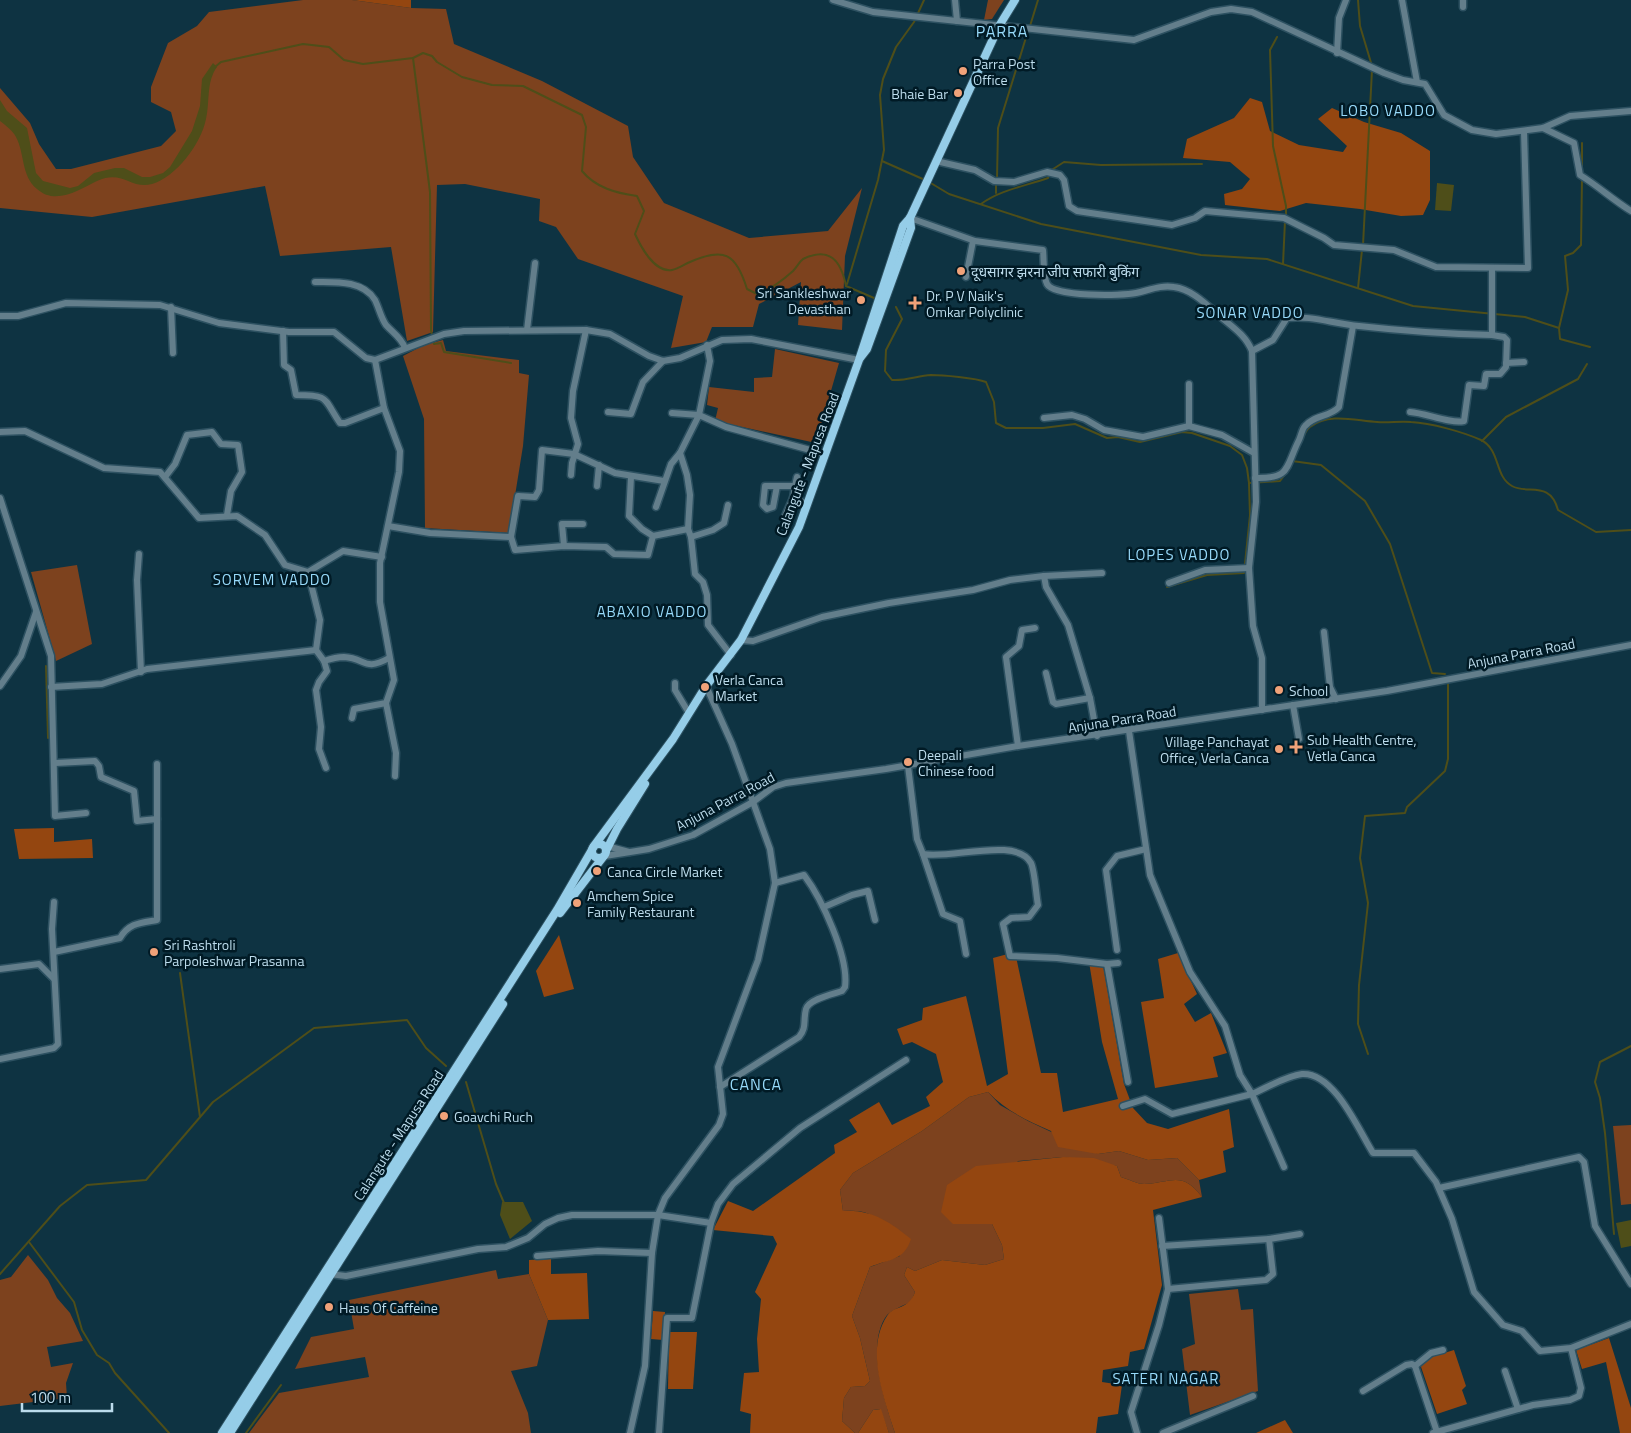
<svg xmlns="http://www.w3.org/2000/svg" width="1631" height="1433" font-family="'Titillium Web','Noto Sans Devanagari',sans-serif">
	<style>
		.green { fill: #7d421e }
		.forest { fill: #944610 }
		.water { fill: #4e4e19 }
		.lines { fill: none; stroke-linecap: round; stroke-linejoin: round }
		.stream { stroke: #4e4e19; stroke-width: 2 }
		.minor-casing { stroke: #2d5161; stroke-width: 9 }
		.major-casing { stroke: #2d5161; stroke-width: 10 }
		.minor { stroke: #637e8b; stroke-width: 6 }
		.major { stroke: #95cde8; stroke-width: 8 }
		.poi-dot { fill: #f0a279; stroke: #001a25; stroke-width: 2 }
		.labels { text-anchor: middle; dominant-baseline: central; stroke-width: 5; stroke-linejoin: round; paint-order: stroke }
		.poi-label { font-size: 14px; fill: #bcdcec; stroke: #001a25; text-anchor: start }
		.street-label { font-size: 14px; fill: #bcdcec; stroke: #001a25 }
		.neighbourhood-label { font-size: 15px; letter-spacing: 1px; fill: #97dafa; stroke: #001a25 }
		.quarter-label { font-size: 16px; letter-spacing: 1px; fill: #97dafa; stroke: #001a25 }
	</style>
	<rect width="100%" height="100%" fill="#0e3342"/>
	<g class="green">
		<polygon points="303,0 352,0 411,8 446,9 454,44 542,81 628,126 633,157 664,203 749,238 828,231 862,188 845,256 842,330 798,325 801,282 759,304 753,327 712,327 706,342 671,348 683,296 578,259 556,227 539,221 540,199 465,184 437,185 433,332 407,341 391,247 280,256 265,186 92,217 0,208 0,88 30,123 39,144 56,169 71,169 161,146 176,131 171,112 151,102 151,87 168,43 197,26 209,12"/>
		<polygon points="988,0 1004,0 992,19 984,20"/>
		<polygon points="443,340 446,351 519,360 519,373 529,375 523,446 509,533 425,528 424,419 403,356 424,345"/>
		<polygon points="775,349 839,363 816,443 715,421 718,408 707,405 709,387 754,392 754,378 772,377"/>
		<polygon points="77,565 92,644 56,661 31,572"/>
		<path d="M988 1092 1000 1105 1028 1121 1098 1154 1119 1151 1148 1160 1177 1158 1199 1180 1202 1197C1182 1170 1171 1183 1144 1184 1137 1184 1128 1179 1121 1177L1117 1166 1063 1157 1018 1161 954 1224H992L1002 1245 1004 1259 985 1265 942 1260 915 1271 907 1267 904 1275 915 1292 911 1302C904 1305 892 1310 887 1315 865 1344 885 1402 895 1433H889L880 1409 873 1410 858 1433H855L842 1421 844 1398 851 1387 865 1386 870 1381 860 1338 852 1316 870 1267 900 1256C883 1227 881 1208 843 1211L840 1190 853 1173 922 1131 969 1097Z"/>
		<polygon points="1631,1125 1631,1204 1621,1205 1613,1126"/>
		<polygon points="28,1255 48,1280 57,1298 70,1313 83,1341 47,1347 51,1367 73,1363 66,1383 67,1398 0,1406 0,1280 11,1277"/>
		<polygon points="496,1270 498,1279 529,1274 548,1320 537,1366 511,1371 528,1413 531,1433 249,1433 279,1393 369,1377 365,1357 295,1369 311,1337 354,1329 349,1300"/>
		<polygon points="1238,1289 1241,1310 1253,1309 1258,1391 1190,1415 1182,1349 1195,1344 1189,1294"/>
	</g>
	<g class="forest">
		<polygon points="352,0 411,0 411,8"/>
		<polygon points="1250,98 1262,102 1270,131 1299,145 1343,152 1347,146 1318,119 1332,108 1364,122 1401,133 1430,151 1430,200 1423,215 1401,216 1360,209 1306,203 1280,211 1225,205 1224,194 1242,189 1250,179 1230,162 1183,158 1187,139 1234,118"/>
		<polygon points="54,828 54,842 92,839 93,858 19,859 14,829"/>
		<polygon points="559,935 574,989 544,997 536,971"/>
		<path d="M1015 952 1041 1073H1057L1063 1112 1118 1099 1102 1042 1089 962 1102 959 1124 1084 1133 1108 1147 1123 1168 1129 1229 1109 1234 1147 1223 1151 1226 1172 1199 1180 1177 1158 1148 1160 1119 1151 1098 1154 1058 1147 1051 1131C1028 1121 1006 1111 988 1092L969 1097 922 1131 853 1173 840 1190 843 1211C871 1209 890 1222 911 1239 904 1261 889 1259 870 1267L852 1316 860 1338 870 1381 865 1386 851 1387 844 1398 842 1421 855 1433H750L751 1414 740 1411 744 1373 759 1372 757 1339 761 1299 755 1292 777 1244 773 1236 713 1230 728 1201 753 1211 835 1153 834 1145 857 1132 849 1120 879 1102 892 1125 930 1106 926 1097 943 1082 936 1054 912 1042 903 1045 897 1029 922 1020 923 1008 966 996 987 1086 1008 1074 993 958Z"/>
		<polygon points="1178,953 1197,994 1184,1004 1195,1022 1211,1013 1227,1053 1213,1057 1218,1077 1155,1088 1141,1002 1164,998 1158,959"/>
		<path d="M1063 1157 1094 1158 1117 1166 1121 1177C1128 1179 1137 1184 1144 1184 1171 1183 1182 1170 1202 1197L1153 1210 1162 1285 1144 1349 1130 1352 1128 1366 1103 1370 1102 1382 1122 1385 1118 1414 1098 1417 1096 1433H895C884 1399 865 1349 887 1316 895 1304 908 1311 915 1292L904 1275 907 1267 915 1271 942 1260 985 1265 1004 1259 1002 1245 992 1224H953L941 1212 947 1185 976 1166Z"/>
		<polygon points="551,1259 551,1274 587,1273 589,1319 548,1320 529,1274 529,1260"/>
		<polygon points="653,1311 665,1312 663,1340 651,1339"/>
		<polygon points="669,1332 697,1332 693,1389 668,1389"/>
		<polygon points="1609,1338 1631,1408 1631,1433 1620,1433 1606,1362 1582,1369 1576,1350"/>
		<polygon points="1454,1350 1466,1386 1462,1390 1467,1404 1437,1414 1420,1364 1431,1357"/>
		<polygon points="881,1409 889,1433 858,1433 873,1410"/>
		<polygon points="1285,1420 1293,1433 1256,1433"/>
	</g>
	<g class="water">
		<path d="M213 63 217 67C206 82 210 102 206 119 201 144 176 177 152 184 131 190 123 169 97 181 80 189 56 206 37 189 21 176 25 154 16 137 13 131 5 125 0 121V100L7 111 27 128 36 173 43 181 70 188 78 186 94 173 115 168H124L142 177H150L163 173 170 167 192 131 200 106 202 79Z"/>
		<polygon points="1437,183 1454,185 1451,211 1435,210"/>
		<polygon points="502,1202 523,1202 532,1221 510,1239 500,1215"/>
		<polygon points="1631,1220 1631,1246 1621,1248 1616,1223"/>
	</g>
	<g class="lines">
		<g class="stream">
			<polyline points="1358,0 1360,26 1372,66"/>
			<polyline points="1030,26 1038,0"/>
			<polyline points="1277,37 1270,50 1273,146 1286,206 1286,217"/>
			<polyline points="413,58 430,192 431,330 434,344 441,343 444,352 511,363"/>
			<path d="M215 67 221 62 303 44 329 47 344 60 363 64 413 58 423 53 432 56 437 62 462 77 492 85 523 86 582 115 586 127 582 171C596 188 616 193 637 196L644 211 635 234C641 247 655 273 672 270 678 269 685 264 690 262 724 247 736 253 747 289L757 294C770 290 783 280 793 271 797 267 799 262 803 259 830 246 841 261 846 286"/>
			<polyline points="882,161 925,180"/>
			<polyline points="1582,169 1582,143"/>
			<polyline points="1050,171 1064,162 1101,165 1202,164"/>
			<polyline points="997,179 998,128 1028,31"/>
			<polyline points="929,182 949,194 1041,224 1201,255 1267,259 1413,306 1525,317 1559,328 1560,339 1590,347"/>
			<polyline points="996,193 996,184"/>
			<path d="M981 204C1000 190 1025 186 1048 178L1049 175"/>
			<polyline points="1363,245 1372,70"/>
			<polyline points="1283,264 1285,221"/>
			<polyline points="847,284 878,180 884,150 880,95 883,79 896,47 914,22 924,0"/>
			<polyline points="846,286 874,298"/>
			<polyline points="1358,288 1362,250"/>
			<path d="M896 307 902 319 886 350 885 371 892 380C906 381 917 376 931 375 942 375 976 378 986 382L994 402 996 423 1006 428H1043L1075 424 1107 438 1118 437 1140 442 1182 432 1192 433 1230 446 1242 455 1247 468 1249 483 1280 481 1286 473"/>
			<polyline points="1559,328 1568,290 1565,256 1573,253 1581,245 1582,178"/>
			<polyline points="1482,441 1506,417 1578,379 1587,364"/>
			<path d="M1296 453C1300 446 1304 431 1310 427 1330 412 1356 421 1377 422 1388 423 1400 421 1411 422 1431 423 1463 432 1481 440 1501 450 1494 476 1512 486 1528 495 1550 480 1558 510L1596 532 1631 530"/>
			<polyline points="1292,461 1321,465 1365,501 1390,544 1432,673 1445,674"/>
			<polyline points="1167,587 1207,575 1244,573 1250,515 1249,483"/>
			<polyline points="46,666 48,738"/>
			<polyline points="180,973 200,1117"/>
			<polyline points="1368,1054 1358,1024 1359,985 1368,903 1360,858 1365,816 1405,813 1407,807 1445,771 1448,759 1448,683"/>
			<polyline points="466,1082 496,1184 504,1203"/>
			<polyline points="1614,1234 1605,1133 1600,1098 1595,1082 1600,1062 1631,1046"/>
			<polyline points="29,1242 74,1302 82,1330 97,1355 109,1363 115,1373 169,1433"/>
			<polyline points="0,1274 60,1206 87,1185 146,1180 213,1102 314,1028 407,1020 426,1048 446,1066"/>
			<polyline points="246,1433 281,1385"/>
		</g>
		<defs>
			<g id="minor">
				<polyline points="833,0 873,12 1134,40 1211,12 1231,9 1252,12 1384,73 1403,80 1425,84 1444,115 1472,130 1496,134 1543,128 1570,116 1631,111"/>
				<polyline points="955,0 957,21"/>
				<polyline points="1402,0 1417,82"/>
				<polyline points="1463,0 1463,7"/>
				<polyline points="1337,53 1339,18 1346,0"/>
				<path d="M1543 128 1574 143 1580 175C1598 186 1613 200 1631 211"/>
				<polyline points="936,161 975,170 994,181 1014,182 1047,172 1060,175 1064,180 1069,206 1077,211 1172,225 1195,218 1205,211 1284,218 1324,238 1334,245 1394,250 1436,267 1528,268 1524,132"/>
				<path d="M910 218 975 241 1043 250C1044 260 1043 276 1047 284 1054 297 1122 296 1136 293 1150 290 1160 285 1174 287 1192 289 1208 306 1222 318 1234 328 1246 336 1252 351L1256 502 1249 568 1253 626 1262 658V710"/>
				<polyline points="966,277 973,241"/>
				<path d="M315 282C335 282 363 280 375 300 379 308 381 318 386 325 393 333 401 337 405 348"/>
				<polyline points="171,307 173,353"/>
				<polyline points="0,316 18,316 66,303 160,305 219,323 289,332 334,332 366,358 375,360 444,334 464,331 586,330 610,334 649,356 663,361 680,358 722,340 751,339 859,360"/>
				<polyline points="527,330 535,263"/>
				<path d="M283 331 284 365 291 370 296 395C330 395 323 398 340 423H345L384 408"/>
				<polyline points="707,345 710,361 699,415 680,453 687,475 690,495 688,529 691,537 695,574 703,582 707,595 708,625 731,655"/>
				<path d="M1252 351 1273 340 1287 318C1311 315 1334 324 1359 326 1403 331 1447 334 1492 335V268"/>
				<polyline points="1506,363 1524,362"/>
				<polyline points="608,412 631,414 643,382 663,361"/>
				<path d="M1410 412C1426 413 1450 424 1464 421L1469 385 1484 386 1486 374H1500L1506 367 1507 340 1504 337 1492 335"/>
				<polyline points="672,413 699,415 726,427 825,454"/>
				<polyline points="1044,418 1072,415 1085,419 1104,430 1143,437 1189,426 1222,435 1254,453"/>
				<polyline points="1189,426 1189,384"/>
				<polyline points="0,432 25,431 104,468 160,472 199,518 237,516 265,535 285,565 308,572 343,551 382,557"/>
				<polyline points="571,475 572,463 578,444 571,418 573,391 586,330"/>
				<polyline points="165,477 175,464 187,435 212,432 221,444 238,445 242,472 231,491 227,515"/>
				<polyline points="631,477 629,516 642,529 653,536"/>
				<path d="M1255 478C1291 479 1285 468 1299 440 1301 436 1302 429 1305 426 1314 415 1330 417 1339 407L1353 326"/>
				<polyline points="597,486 599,465"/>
				<path d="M777 486 773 507 767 509 763 505 765 486C775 486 785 486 795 486L793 498 807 504"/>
				<polyline points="795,486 797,477"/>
				<polyline points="0,498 51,656 55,816 86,813"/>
				<polyline points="656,507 671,464 680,453"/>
				<polyline points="785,516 793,498"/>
				<polyline points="388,526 430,533 511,537 515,550 564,546 606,547 614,554 648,555 653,536 688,529"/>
				<polyline points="511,537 518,496 535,497 539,490 542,450 574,454 615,473 664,481"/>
				<polyline points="691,537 713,530 724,523 728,505"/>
				<polyline points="564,546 562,524 583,524"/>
				<polyline points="139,554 137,580 141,672"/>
				<polyline points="308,572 320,620 316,650"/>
				<polyline points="1044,576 1046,587 1068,625 1090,698 1097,736"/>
				<polyline points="1169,583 1205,570 1249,568"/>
				<polyline points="1324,632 1330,687 1336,699"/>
				<polyline points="741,640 753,641 822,617 889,603 973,590 1010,580 1044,576 1102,573"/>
				<polyline points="324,661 327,671 319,682 316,690 321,727 319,749 326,768"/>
				<polyline points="1046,673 1053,702 1056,704 1090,698"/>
				<polyline points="675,683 675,690 689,713"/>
				<polyline points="0,686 21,656 36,612"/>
				<path d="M51 687 102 684 147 669 316 650 324 661C330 659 337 657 344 657 366 658 364 672 389 658"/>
				<polyline points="386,703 396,753 395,776"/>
				<polyline points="1293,705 1299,739"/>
				<polyline points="352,718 354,709 386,703 394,680 380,602 380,563 399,472 400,451 384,408 375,360"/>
				<path d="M1129 731 1150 875 1190 972 1225 1026 1240 1075 1252 1094C1266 1088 1286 1076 1302 1074 1334 1072 1358 1129 1373 1153H1414L1436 1182 1452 1219 1474 1292 1503 1325 1522 1331 1540 1351 1571 1348 1631 1324"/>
				<polyline points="1018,746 1006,657 1019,646 1022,630 1035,628"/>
				<polyline points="157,764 157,819"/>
				<path d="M908 766 917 839 923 854C949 860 1017 836 1031 863 1035 872 1036 895 1038 905L1029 917 1011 918 1003 924 1010 956 1057 958 1107 964 1118 963"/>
				<polyline points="603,845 629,852"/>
				<polyline points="923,854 943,914 960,921 966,954"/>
				<polyline points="605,856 649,849 693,835 753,802 773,787 786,783 886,769 1018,746 1387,691 1631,645"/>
				<polyline points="824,907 852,895 868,891 875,920"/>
				<polyline points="1117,950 1106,870 1117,856 1146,849"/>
				<path d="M54 952 120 938C129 923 140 923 157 920V819L137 821 134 791 101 777 99 766 95 761 55 763"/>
				<polyline points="1107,964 1128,1082"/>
				<polyline points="0,969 39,964 54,979"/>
				<polyline points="0,1059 54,1048 58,1044 52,929 54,902"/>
				<path d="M720 1087 799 1037C807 1028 803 1020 806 1009 809 999 833 994 842 991L845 987C849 957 822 899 804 875L775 883"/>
				<polyline points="1123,1106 1145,1099 1172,1114 1252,1094 1284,1167"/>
				<polyline points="1439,1188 1579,1157 1584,1162 1595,1226 1631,1284"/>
				<polyline points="1162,1246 1269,1239"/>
				<polyline points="537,1256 598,1251 652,1253"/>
				<polyline points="329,1274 346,1276 478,1249 506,1247 528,1238 545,1224 558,1218 572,1215 658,1215 711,1223"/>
				<polyline points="1168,1289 1266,1280 1273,1274 1269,1239 1300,1234"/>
				<polyline points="1415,1366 1431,1353 1443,1350"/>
				<polyline points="1505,1371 1518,1409"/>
				<polyline points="1363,1391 1406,1365 1412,1364 1415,1366 1437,1432"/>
				<polyline points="630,1433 645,1366 652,1253 658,1215 665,1198 719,1125 723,1114 718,1067 758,960 775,883 770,849 732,744 706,686"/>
				<polyline points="659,1433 667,1318 692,1318 711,1223 718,1204 733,1184 800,1128 906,1060"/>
				<polyline points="1137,1433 1131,1412 1159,1325 1168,1289 1159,1218"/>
				<polyline points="1163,1433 1253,1396"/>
				<polyline points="1433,1433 1533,1405 1570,1400 1579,1396 1581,1388 1571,1348"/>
			</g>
			<g id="major">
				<polyline points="860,358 867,349 911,228 910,218"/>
				<circle cx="599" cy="851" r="7"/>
				<polyline points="594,846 673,739 706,686 741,640 799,527 859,360 903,226 910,218 999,26 1015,0"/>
				<polyline points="606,851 617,829 645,784"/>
				<polyline points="560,913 603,857"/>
				<polyline points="222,1433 557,910 593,848"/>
				<polyline points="230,1433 503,1004"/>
			</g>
		</defs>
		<use href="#minor" class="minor-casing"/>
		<use href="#major" class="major-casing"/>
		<use href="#minor" class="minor"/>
		<use href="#major" class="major"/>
	</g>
	<g class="poi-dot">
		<circle cx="963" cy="71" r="5"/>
		<circle cx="958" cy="93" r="5"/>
		<circle cx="961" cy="271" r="5"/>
		<circle cx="861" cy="300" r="5"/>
		<path d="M912.5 295.5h5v5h5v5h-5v5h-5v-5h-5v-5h5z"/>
		<circle cx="705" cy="687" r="5"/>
		<circle cx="1279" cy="690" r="5"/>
		<path d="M1293.5 739.5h5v5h5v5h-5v5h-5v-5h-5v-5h5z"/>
		<circle cx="1279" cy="749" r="5"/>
		<circle cx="908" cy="762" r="5"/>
		<circle cx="597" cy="871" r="5"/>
		<circle cx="577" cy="903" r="5"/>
		<circle cx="154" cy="952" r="5"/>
		<circle cx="444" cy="1116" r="5"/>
		<circle cx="329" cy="1307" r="5"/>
	</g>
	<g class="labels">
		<g class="poi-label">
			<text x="973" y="63">Parra Post<tspan x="973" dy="16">Office</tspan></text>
			<text x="948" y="93" text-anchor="end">Bhaie Bar</text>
			<text x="971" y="271">दूधसागर झरना जीप सफारी बुकिंग</text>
			<text x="851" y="292" text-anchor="end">Sri Sankleshwar<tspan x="851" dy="16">Devasthan</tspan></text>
			<text x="926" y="295">Dr. P V Naik's<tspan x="926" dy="16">Omkar Polyclinic</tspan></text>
			<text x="715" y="679">Verla Canca<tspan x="715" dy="16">Market</tspan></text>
			<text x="1289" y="690">School</text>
			<text x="1307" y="739">Sub Health Centre,<tspan x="1307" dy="16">Vetla Canca</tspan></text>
			<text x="1269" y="741" text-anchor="end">Village Panchayat<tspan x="1269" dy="16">Office, Verla Canca</tspan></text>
			<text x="918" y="754">Deepali<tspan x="918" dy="16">Chinese food</tspan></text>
			<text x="607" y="871">Canca Circle Market</text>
			<text x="587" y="895">Amchem Spice<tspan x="587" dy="16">Family Restaurant</tspan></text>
			<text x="164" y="944">Sri Rashtroli<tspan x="164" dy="16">Parpoleshwar Prasanna</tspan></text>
			<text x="454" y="1116">Goavchi Ruch</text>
			<text x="339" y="1307">Haus Of Caffeine</text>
		</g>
		<g class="street-label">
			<text transform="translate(807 464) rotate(-69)">Calangute - Mapusa Road</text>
			<text transform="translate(1521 653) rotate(-11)">Anjuna Parra Road</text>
			<text transform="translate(1122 719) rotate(-9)">Anjuna Parra Road</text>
			<text transform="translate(725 801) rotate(-28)">Anjuna Parra Road</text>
			<text transform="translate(398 1135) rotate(-57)">Calangute - Mapusa Road</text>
		</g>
		<g class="neighbourhood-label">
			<text x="1388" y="110">LOBO VADDO</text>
			<text x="1250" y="312">SONAR VADDO</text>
			<text x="1179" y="554">LOPES VADDO</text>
			<text x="272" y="579">SORVEM VADDO</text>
			<text x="652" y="611">ABAXIO VADDO</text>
			<text x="1166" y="1378">SATERI NAGAR</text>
		</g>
		<g class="quarter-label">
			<text x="1002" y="31">PARRA</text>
			<text x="756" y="1084">CANCA</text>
		</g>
	</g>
	<path d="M22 1403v8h90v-8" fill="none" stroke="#bcdcec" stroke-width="2.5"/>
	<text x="30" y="1403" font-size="15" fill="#bcdcec" stroke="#001a25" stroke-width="4" paint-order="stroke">100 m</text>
</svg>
